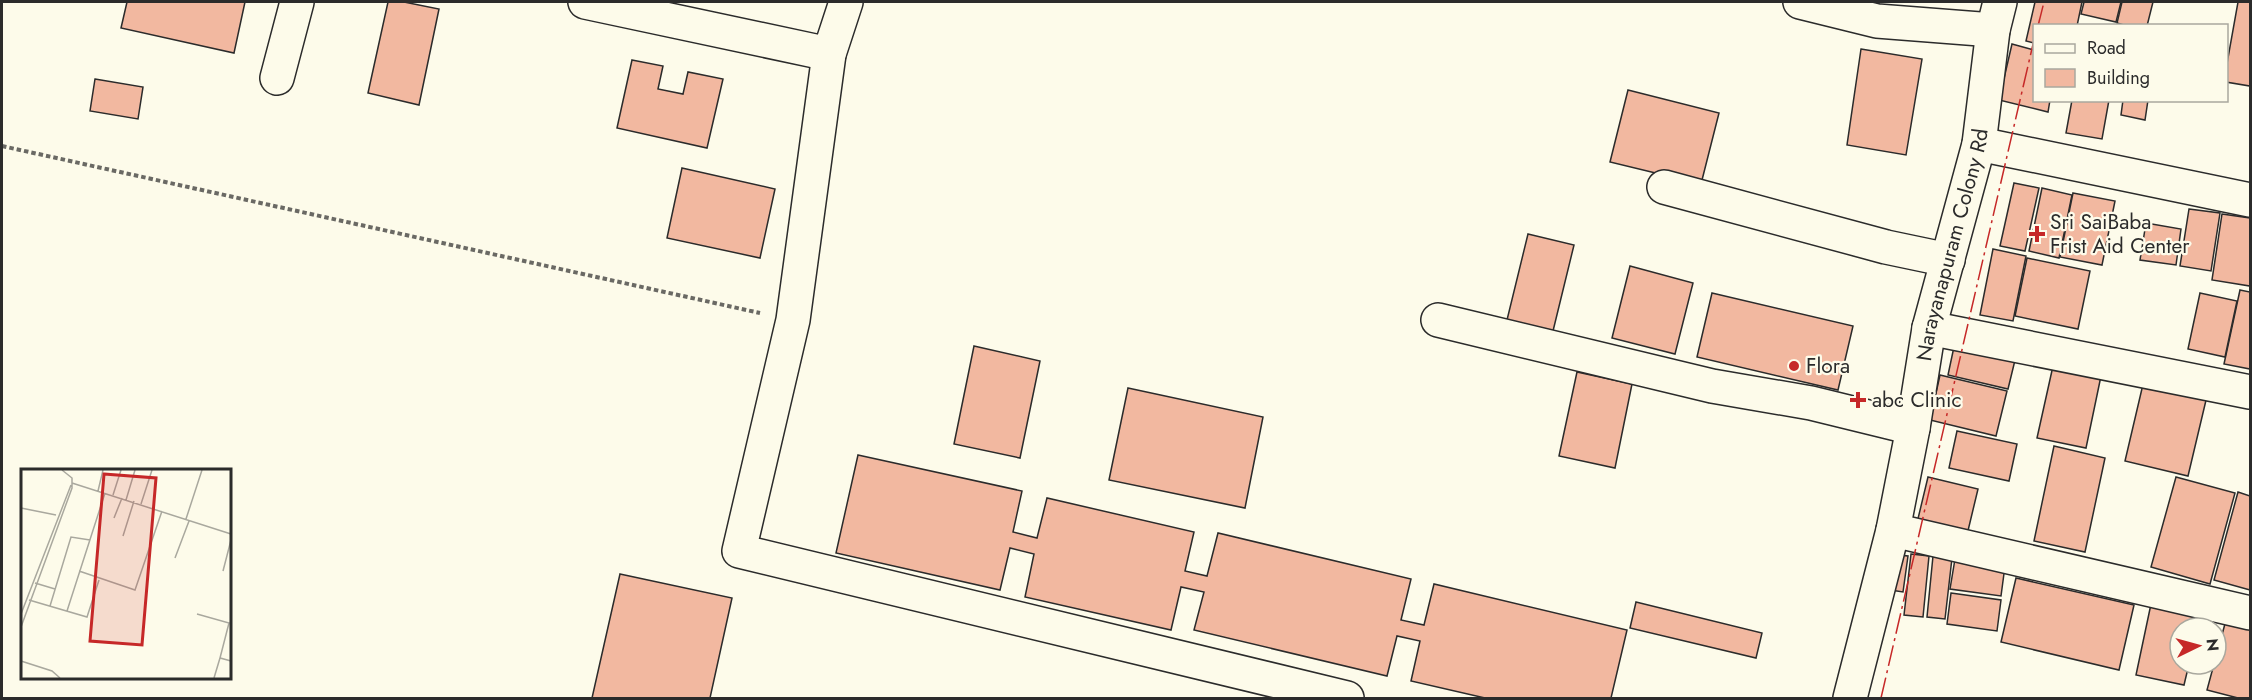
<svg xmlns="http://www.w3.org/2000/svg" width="2252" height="700" font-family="Jost,sans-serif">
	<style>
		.building { fill: #f2b8a0; stroke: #2b2b2b; stroke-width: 1.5 }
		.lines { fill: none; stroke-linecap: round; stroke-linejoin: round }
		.minor-casing { stroke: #2b2b2b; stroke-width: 36 }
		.tertiary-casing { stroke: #2b2b2b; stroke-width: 36 }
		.path { stroke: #6a6964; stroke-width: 4; stroke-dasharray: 4.5 3; stroke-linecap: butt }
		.minor { stroke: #fdfbea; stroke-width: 33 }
		.tertiary { stroke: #fdfbea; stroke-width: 33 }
		.power { stroke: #c62828; stroke-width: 1.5; stroke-dasharray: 21 4.5 3 4.5; stroke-linecap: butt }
		.poi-dot { fill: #c62828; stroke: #fdfbea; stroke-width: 2 }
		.labels { text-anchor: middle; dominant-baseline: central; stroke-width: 4.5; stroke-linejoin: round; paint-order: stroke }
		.poi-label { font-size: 21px; fill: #2b2b2b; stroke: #fdfbea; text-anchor: start }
		.street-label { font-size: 21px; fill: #2b2b2b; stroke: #fdfbea }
		.inset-road { fill: none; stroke: #a9a89e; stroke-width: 1.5 }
		.view { fill: #c62828; fill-opacity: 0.15; stroke: #c62828; stroke-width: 3 }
		.inset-edge { fill: none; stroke: #2b2b2b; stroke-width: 3 }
	</style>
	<rect width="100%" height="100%" fill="#fdfbea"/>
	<g class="building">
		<polygon points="127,2 245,2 234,53 121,28"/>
		<polygon points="388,2 404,2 439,9 419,105 368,93"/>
		<polygon points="2035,2 2082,2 2077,26 2034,26 2034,43 2026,41"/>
		<polygon points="2084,2 2121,2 2116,22 2081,14"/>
		<polygon points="2122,2 2153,2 2147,26 2127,26 2117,23"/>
		<polygon points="2238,2 2250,2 2250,86 2226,82 2226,69"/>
		<polygon points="2012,44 2034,50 2034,100 2050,100 2048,112 1999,100"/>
		<polygon points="1861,49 1922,59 1906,155 1847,145"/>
		<polygon points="632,60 663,66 658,89 683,94 688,72 723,79 707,148 617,128"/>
		<polygon points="95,79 143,87 138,119 90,111"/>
		<polygon points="1628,90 1719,113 1701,184 1610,162"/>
		<polygon points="2072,100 2109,100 2102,139 2066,133"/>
		<polygon points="2123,100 2148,100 2145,120 2121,115"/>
		<polygon points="682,168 775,189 760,258 667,238"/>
		<polygon points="2014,183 2039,188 2025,251 2000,246"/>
		<polygon points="2042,188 2072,195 2059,258 2029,251"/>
		<polygon points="2073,193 2115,201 2102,265 2060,257"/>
		<polygon points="2189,209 2220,213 2211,271 2180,266"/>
		<polygon points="2222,214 2250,218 2250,286 2212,280"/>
		<polygon points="2146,223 2181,229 2176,265 2140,260"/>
		<polygon points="1528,234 1574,245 1553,331 1507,320"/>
		<polygon points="1993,249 2026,256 2013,321 1980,315"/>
		<polygon points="2027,258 2090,271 2078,329 2015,316"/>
		<polygon points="1630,266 1693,283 1675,354 1612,338"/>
		<polygon points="2240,290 2250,292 2250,369 2224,364"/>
		<polygon points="1712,293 1853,326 1838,390 1697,357"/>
		<polygon points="2200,293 2237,301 2225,357 2188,349"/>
		<polygon points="1955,342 2016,356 2008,389 1948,375"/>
		<polygon points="974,346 1040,361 1020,458 954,444"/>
		<polygon points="2053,366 2101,376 2086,448 2037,438"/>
		<polygon points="1577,372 1632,384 1615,468 1559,456"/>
		<polygon points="1940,375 2007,391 1996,436 1930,420"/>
		<polygon points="2144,380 2207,396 2188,476 2125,461"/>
		<polygon points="1128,388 1263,417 1245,508 1109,480"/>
		<polygon points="1957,431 2017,444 2009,481 1949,468"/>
		<polygon points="2054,446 2105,458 2085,552 2034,541"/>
		<polygon points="858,455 1022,491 1013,532 1037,538 1047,498 1194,532 1185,571 1207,576 1218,533 1411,579 1401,620 1424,625 1434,584 1627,630 1611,698 1485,698 1411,681 1420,641 1397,636 1387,676 1194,630 1204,592 1181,587 1171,630 1025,597 1034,554 1010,548 1000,590 836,553"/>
		<polygon points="1928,477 1978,489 1966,539 1916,527"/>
		<polygon points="2176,477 2235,493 2210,584 2151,567"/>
		<polygon points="2238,492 2250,496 2250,590 2214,580"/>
		<polygon points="1889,554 1908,556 1903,592 1884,589"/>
		<polygon points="1911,554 1929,556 1923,617 1904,615"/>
		<polygon points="1933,556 1952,558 1945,619 1927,617"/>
		<polygon points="1955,559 2005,566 2001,596 1950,589"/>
		<polygon points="620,574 732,598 710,698 592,698"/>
		<polygon points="2016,578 2134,605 2119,670 2001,642"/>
		<polygon points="1951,593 2001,600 1997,631 1947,624"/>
		<polygon points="1636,602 1762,633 1756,658 1630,628"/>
		<polygon points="2151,604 2199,615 2196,628 2180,628 2180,664 2189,664 2184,685 2136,675"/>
		<polygon points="2226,620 2250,626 2250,698 2238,698 2207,690 2214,664 2216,664 2216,657"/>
	</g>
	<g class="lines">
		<defs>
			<g id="minor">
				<polyline points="585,2 829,54"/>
				<polyline points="846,2 829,54 793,320 739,551 1347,698"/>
				<polyline points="1800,2 1877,21 1993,30"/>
				<polyline points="277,78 297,2"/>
				<polyline points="1979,144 2250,200"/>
				<polyline points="1664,187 1886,247 1948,260"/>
				<polyline points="1438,320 1712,386 1811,403 1913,428"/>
				<polyline points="1929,328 2250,392"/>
				<polyline points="1893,530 2250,613"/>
			</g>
			<g id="tertiary">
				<path id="s1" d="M1850 698 1893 530 1913 428 1929 328 1979 144 1993 30 2000 2"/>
			</g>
		</defs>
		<use href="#minor" class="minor-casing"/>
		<use href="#tertiary" class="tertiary-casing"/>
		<polyline class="path" points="2,146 760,313"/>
		<use href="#minor" class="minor"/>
		<use href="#tertiary" class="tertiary"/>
		<g class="power">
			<polyline points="2038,26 2044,2"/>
			<polyline points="1881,698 2034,40"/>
		</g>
	</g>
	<g class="poi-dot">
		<path d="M2034 225h6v6h6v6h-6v6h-6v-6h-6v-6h6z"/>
		<circle cx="1794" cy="366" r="6"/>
		<path d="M1855 391h6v6h6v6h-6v6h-6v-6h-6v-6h6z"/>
	</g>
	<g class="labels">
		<g class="poi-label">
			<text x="2050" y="222">Sri SaiBaba<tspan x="2050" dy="24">Frist Aid Center</tspan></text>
			<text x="1806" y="366">Flora</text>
			<text x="1872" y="400">abc Clinic</text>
		</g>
		<g class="street-label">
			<text stroke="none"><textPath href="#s1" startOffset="465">Narayanapuram Colony Rd</textPath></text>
		</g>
	</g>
	<g transform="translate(21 469)">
		<rect width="210" height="210" fill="#fdfbea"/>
		<path class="inset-road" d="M51 14 210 65M77 22 82 1M92 26 100 1M105 31 114 1M120 35 131 1M0 39 35 46M93 49 101 29M165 50 181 1M102 67 113 32M154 89 168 52M58 102 114 121 141 42M202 102 210 71M14 114 34 120M8 131 66 148 78 111M29 137 50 68 69 71M46 142 84 24M0 145 50 16M176 145 208 154 199 189M0 158 51 19V9L41 1M0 192 31 202 39 209M193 209 199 189 210 192"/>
		<path class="view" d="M83 5 135 9 121 176 69 172Z"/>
		<rect width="210" height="210" class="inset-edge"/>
	</g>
	<rect width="2252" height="700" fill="none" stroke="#2b2b2b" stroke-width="6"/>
	<rect x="2033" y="24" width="195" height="78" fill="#fdfbea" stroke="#a9a89e" stroke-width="1.5"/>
	<rect x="2045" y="44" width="30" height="9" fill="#fdfbea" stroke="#a9a89e" stroke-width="1.5"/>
	<text x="2087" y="54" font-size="18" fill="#2b2b2b">Road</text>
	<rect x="2045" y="69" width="30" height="18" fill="#f2b8a0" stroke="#a9a89e" stroke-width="1.5"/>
	<text x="2087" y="84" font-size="18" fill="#2b2b2b">Building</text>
	<g transform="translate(2198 646) rotate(85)"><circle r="28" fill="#fdfbea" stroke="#a9a89e" stroke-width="1.5"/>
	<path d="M0-4.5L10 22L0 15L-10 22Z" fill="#c62828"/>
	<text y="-9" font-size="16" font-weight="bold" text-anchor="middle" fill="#2b2b2b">N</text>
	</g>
</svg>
